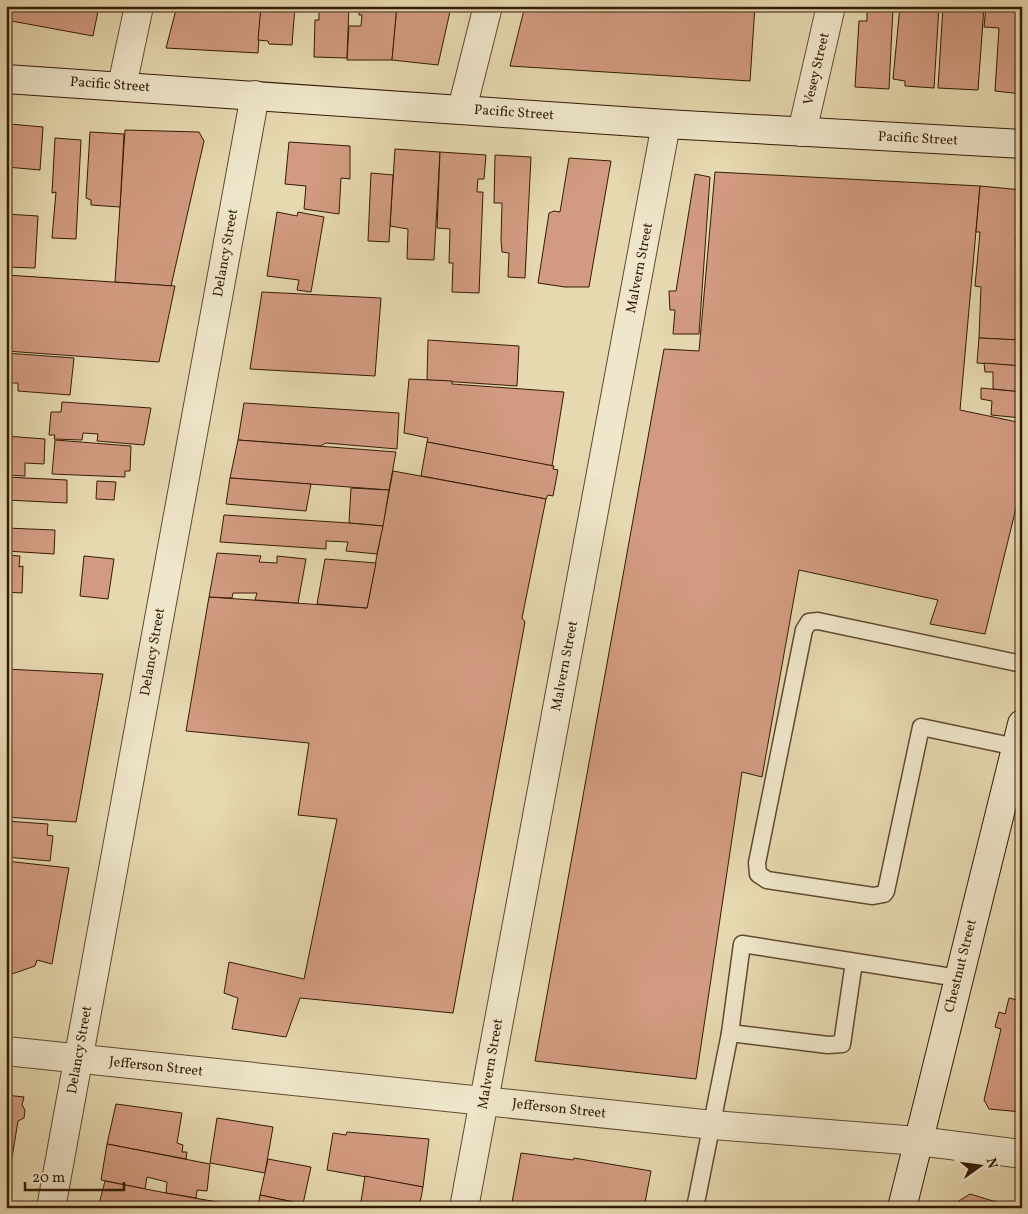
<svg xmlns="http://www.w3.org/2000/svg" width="1028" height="1214" font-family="Vollkorn,serif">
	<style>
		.building { fill: #d29b81; stroke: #341a06 }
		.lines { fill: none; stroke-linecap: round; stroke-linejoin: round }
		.lane-casing { stroke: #604a30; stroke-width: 19 }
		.street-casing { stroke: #604a30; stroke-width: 30 }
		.secondary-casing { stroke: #341a06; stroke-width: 30 }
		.lane { stroke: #efe6cb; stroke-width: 16 }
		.street { stroke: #efe6cb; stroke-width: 28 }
		.secondary { stroke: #efe6cb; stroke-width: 28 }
		.labels { text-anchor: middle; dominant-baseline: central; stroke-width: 4; stroke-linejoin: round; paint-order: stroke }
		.street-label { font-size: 14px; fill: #341a06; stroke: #efe6cb }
	</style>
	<rect width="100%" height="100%" fill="#e6d8af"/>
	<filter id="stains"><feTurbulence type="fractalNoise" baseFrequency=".004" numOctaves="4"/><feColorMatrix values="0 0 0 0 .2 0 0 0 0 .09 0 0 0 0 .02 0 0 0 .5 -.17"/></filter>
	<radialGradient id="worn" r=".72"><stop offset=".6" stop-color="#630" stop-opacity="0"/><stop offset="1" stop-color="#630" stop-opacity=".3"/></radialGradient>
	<g class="building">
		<polygon points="6,6 99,6 93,36 6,20"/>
		<polygon points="177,6 261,6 258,53 166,48"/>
		<polygon points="261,6 295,6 292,45 269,44 268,41 258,40"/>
		<polygon points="319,6 349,6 347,58 314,57 315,20 319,20"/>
		<polygon points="359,6 397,6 392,60 347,60 349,26 361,26 362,15 359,15"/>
		<polygon points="397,6 451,7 438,65 392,60"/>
		<polygon points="525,6 755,6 750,81 510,66"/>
		<polygon points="900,6 939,6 934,88 905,86 905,81 893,79"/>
		<polygon points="943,6 984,6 978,90 938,88"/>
		<polygon points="986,6 1022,6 1022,94 995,91 999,28 984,27"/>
		<polygon points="867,7 893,8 889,89 855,87 859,21 867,21"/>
		<polygon points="10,124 43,127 40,170 7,167"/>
		<polygon points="125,130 199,132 204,141 171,286 115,282"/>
		<polygon points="90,132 124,134 120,207 91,205 91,200 86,198"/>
		<polygon points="55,138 81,140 76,239 52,238 56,192 52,193"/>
		<polygon points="289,142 350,146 350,179 341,178 339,214 304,209 306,186 285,184"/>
		<polygon points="395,149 440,152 434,260 407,259 408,229 390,226"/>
		<polygon points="440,152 486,155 484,179 478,179 477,192 483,192 479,293 452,292 453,263 449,263 450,229 437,228"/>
		<polygon points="495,155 531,157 525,278 508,277 509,253 502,252 501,240 502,203 494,203"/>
		<polygon points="569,158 611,161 589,287 565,287 538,283 549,213 554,211 560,212"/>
		<polygon points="715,172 980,186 960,410 1022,423 1022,484 985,634 930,624 938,600 799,570 762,777 742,772 696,1079 535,1061 664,349 699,351"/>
		<polygon points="371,173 393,175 389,242 368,241"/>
		<polygon points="695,174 710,177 699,334 673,334 675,310 670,310 669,291 676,291"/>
		<polygon points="980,186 1022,190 1022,237 1016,237 1016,247 1022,247 1018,340 979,338 981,287 975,286 980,232 976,232"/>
		<polygon points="277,212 297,216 298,212 324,217 311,292 297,290 299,280 267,276"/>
		<polygon points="6,214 38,216 35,268 6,267"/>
		<polygon points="6,275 175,286 159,362 6,351"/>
		<polygon points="262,292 381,298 375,376 250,369"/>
		<polygon points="979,338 1022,340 1022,366 977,363"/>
		<polygon points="428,340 519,346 517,386 427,380"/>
		<polygon points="6,353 74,358 70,395 18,391 18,383 6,383"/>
		<polygon points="984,363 1022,366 1022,392 993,389 993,372 985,372"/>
		<polygon points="409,379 452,381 452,384 564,392 552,466 427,442 428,438 404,433"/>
		<polygon points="981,388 1022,392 1022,418 991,415 992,401 981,399"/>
		<polygon points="62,402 151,408 144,445 97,441 98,434 83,433 82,440 54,439 55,435 49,435 51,412 61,412"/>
		<polygon points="244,403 399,413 397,449 326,443 320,446 238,440"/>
		<polygon points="6,436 45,439 44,464 25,463 25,476 6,475"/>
		<polygon points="55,440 131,446 130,471 125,471 125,477 52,474"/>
		<polygon points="238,440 396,452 389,490 230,478"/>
		<polygon points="427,442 554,466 553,469 558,470 553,496 548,495 546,499 421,476"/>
		<polygon points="393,471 546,499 522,618 525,622 453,1013 300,998 286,1037 232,1029 238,998 224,993 229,962 304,979 337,819 298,815 309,743 186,731 209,597 367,608"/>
		<polygon points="6,477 67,480 67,503 6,500"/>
		<polygon points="230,478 311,484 306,511 226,504"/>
		<polygon points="97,481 116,482 114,500 96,499"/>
		<polygon points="351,488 389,490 383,526 349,523"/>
		<polygon points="224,515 349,523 383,526 377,554 346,551 348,542 326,541 326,549 220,542"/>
		<polygon points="6,528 55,530 54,554 6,551"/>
		<polygon points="217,553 261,556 259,562 277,563 277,556 306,559 298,603 255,600 257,593 233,593 232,598 209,597"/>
		<polygon points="6,555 20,556 19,567 23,566 22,593 6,592"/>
		<polygon points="84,556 114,559 108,599 80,596"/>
		<polygon points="325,559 376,563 367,608 317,604"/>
		<polygon points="6,669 103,674 76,822 6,817"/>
		<polygon points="6,821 48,824 47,835 53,836 50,861 6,857"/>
		<polygon points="6,861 69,868 52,964 37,960 35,966 12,974 6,974"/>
		<polygon points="1009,998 1022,1001 1022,1112 989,1109 984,1100 1001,1029 995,1027 999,1012 1005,1014"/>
		<polygon points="6,1095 24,1097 22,1105 25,1110 24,1118 18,1121 6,1195"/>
		<polygon points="116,1104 182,1113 177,1143 183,1145 182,1152 187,1152 186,1159 107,1144"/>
		<polygon points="217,1118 273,1127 265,1173 210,1163"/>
		<polygon points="347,1132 429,1139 423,1187 327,1170 333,1133 346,1135"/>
		<polygon points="107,1144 210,1164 207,1191 197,1190 196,1198 166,1193 167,1182 147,1177 145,1189 101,1180"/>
		<polygon points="521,1153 573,1160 574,1158 651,1171 644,1208 511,1208"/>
		<polygon points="268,1159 311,1167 303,1204 260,1195"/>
		<polygon points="365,1176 423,1187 419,1208 360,1208"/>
		<polygon points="105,1181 166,1193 251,1208 98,1208"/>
		<polygon points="970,1194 1016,1208 958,1208 959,1201"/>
		<polygon points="260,1195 303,1204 303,1208 258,1208"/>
	</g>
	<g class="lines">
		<defs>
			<g id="lane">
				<polyline points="1016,747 921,727 886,891 884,894 873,896 767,880 758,874 757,863 804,630 809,622 818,621 1022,664"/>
				<polyline points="854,962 842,1044 828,1045 730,1033 742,944 958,978"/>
				<polyline points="695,1208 730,1033"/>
			</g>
			<g id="street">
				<polyline points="122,86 139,6"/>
				<polyline points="462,109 488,6"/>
				<polyline points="802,132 831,6"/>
				<polyline points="6,1051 713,1125 918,1141 1022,1154"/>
				<polyline points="51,1208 255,95"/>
				<polyline points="464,1208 666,124"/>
			</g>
			<g id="secondary">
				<polyline points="6,79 666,124 1022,144"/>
				<polyline points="902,1208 1022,724"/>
			</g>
		</defs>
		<use href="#lane" class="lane-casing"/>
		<use href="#street" class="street-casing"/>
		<use href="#secondary" class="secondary-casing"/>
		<use href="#lane" class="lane"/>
		<use href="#street" class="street"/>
		<use href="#secondary" class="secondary"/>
	</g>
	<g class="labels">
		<g class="street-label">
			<text transform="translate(817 69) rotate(-77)">Vesey Street</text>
			<text transform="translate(110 85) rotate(4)">Pacific Street</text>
			<text transform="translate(514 113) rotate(4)">Pacific Street</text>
			<text transform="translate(918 139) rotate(3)">Pacific Street</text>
			<text transform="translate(226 253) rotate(-80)">Delancy Street</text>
			<text transform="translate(640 268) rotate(-79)">Malvern Street</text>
			<text transform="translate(153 652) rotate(-80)">Delancy Street</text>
			<text transform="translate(565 666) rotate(-79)">Malvern Street</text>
			<text transform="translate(961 966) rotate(-76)">Chestnut Street</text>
			<text transform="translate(80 1050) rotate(-80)">Delancy Street</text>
			<text transform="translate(491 1064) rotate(-80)">Malvern Street</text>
			<text transform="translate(156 1067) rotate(6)">Jefferson Street</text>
			<text transform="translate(559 1109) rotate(6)">Jefferson Street</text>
		</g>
	</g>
	<rect width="1028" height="1214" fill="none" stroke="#e6d8af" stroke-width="25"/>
	<rect x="8" y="8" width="1013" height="1199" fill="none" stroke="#341a06" stroke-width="2.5"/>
	<rect x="12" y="12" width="1003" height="1189" fill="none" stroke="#341a06"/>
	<g transform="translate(980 1166) rotate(76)" stroke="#efe6cb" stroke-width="4" paint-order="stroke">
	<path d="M0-4L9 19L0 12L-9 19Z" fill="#341a06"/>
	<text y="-8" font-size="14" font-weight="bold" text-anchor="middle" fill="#341a06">N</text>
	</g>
	<path d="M25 1182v8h99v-8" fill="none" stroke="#341a06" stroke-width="2.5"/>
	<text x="32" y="1182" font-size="15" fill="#341a06" stroke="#efe6cb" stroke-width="4" paint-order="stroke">20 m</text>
	<rect width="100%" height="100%" filter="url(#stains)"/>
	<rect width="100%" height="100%" fill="url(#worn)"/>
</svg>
